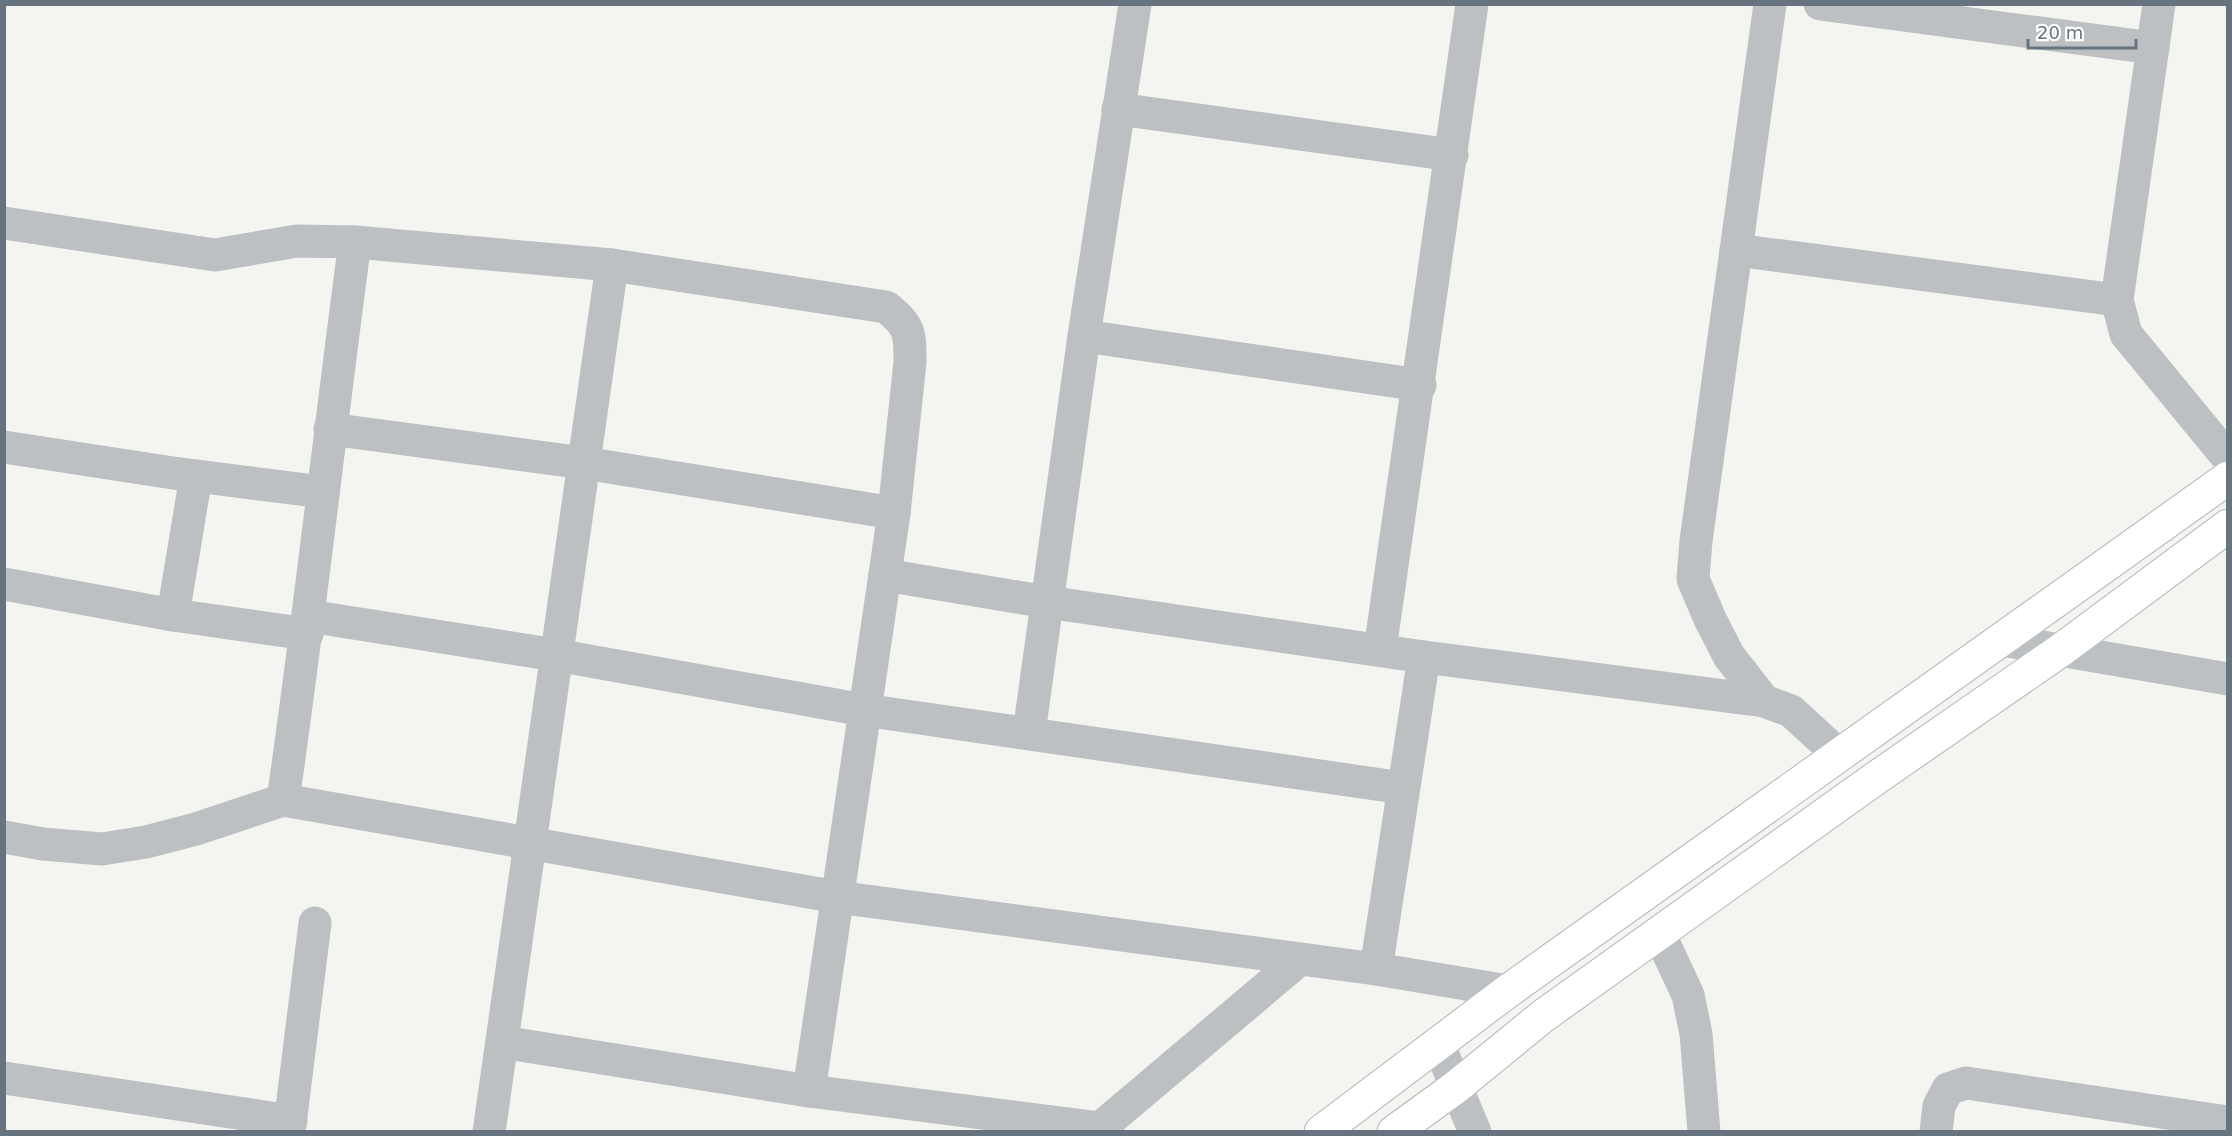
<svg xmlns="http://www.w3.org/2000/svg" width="2232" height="1136" font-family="'DejaVu Sans',sans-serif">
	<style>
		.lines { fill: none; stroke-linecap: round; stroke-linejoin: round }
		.primary-casing { stroke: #b0b4b7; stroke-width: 35 }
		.street { stroke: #bcc0c3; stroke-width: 33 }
		.primary { stroke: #fff; stroke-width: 33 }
	</style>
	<rect width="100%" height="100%" fill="#f4f5f1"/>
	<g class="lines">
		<defs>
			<g id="primary">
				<polyline points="1321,1132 1508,991 2228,478"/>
				<polyline points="1394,1132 1456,1087 1543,1016 1876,778 2061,650 2228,526"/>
			</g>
		</defs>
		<use href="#primary" class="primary-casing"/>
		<g class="street">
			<polyline points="1820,4 2153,48"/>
			<polyline points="2159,4 2117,300 2126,334 2228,458"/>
			<polyline points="1118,109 1452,155"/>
			<path d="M4 223 215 255 297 241 355 242 612 265 886 307C910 326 910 332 910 362L894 513 809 1091"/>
			<polyline points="1736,250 2117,300"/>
			<polyline points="1084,336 1420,385"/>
			<polyline points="330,429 584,463 894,513"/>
			<polyline points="4,447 173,473 323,492"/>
			<polyline points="885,575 1047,602 1424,657 1764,701 1791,711 1838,754"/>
			<polyline points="4,584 173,615 196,476"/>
			<polyline points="173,615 307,634"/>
			<polyline points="309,616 556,655 864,710 1403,788"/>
			<polyline points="2002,640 2228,679"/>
			<polyline points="1380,650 1472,4"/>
			<polyline points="1764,701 1729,656 1710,619 1693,579 1696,541 1770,4"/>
			<polyline points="1029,733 1084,336 1135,4"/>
			<path d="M283 800C310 614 330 428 355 242"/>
			<polyline points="4,837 43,844 102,849 146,842 196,829 283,800 837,897 1376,969 1508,991"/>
			<polyline points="1659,933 1688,995 1696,1034 1704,1132"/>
			<polyline points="1376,969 1424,657"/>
			<polyline points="502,1042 809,1091 1100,1128 1104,1132"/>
			<polyline points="1438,1043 1475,1132"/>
			<polyline points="4,1078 291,1121"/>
			<polyline points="1100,1128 1299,960"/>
			<polyline points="289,1132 315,923"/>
			<polyline points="489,1132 612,265"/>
			<polyline points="1936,1132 1939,1106 1948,1089 1966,1083 2228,1122"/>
		</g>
		<use href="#primary" class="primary"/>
	</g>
	<rect width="2232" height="1136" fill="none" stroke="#67747f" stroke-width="12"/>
	<path d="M2028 39v9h108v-9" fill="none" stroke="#67747f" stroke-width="3"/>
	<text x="2037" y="39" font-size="18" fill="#67747f" stroke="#ffffff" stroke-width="4.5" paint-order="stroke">20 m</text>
</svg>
